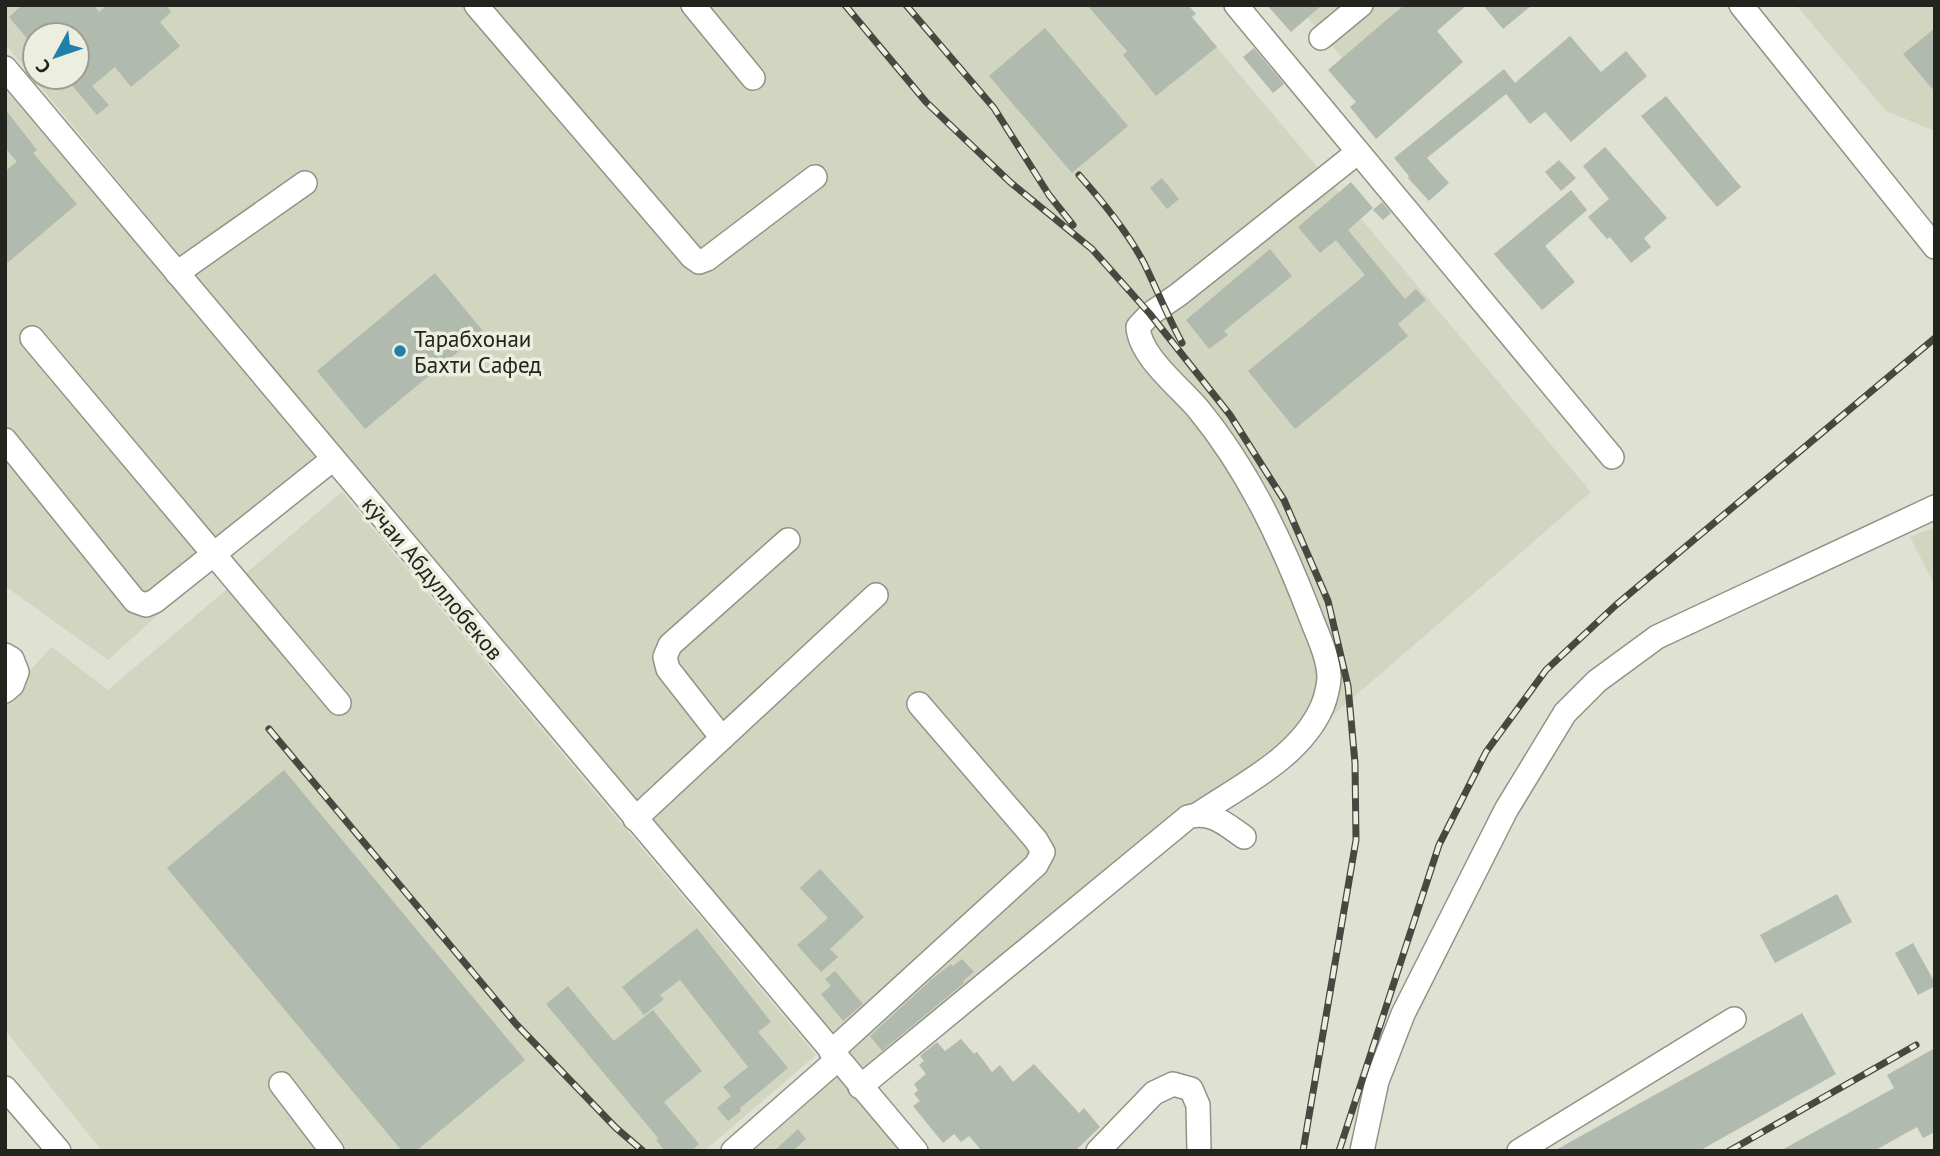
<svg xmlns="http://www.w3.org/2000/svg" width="1940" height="1156" font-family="'PT Sans',sans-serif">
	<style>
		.built { fill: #d2d5c0; fill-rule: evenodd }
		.building { fill: #b1baae }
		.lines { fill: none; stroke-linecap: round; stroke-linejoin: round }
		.minor-casing { stroke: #919386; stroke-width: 26 }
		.minor { stroke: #fff; stroke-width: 23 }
		.rail-casing { stroke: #474941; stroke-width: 7 }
		.rail { stroke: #eceedf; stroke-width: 4.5; stroke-dasharray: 13; stroke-linecap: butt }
		.poi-dot { fill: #207fab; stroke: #eceedf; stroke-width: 2.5 }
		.labels { text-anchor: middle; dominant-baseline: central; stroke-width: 7; stroke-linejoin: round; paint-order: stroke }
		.poi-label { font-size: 23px; fill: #23241e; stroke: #eceedf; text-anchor: start }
		.street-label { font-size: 23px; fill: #23241e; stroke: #eceedf }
	</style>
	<rect width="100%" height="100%" fill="#dfe1d2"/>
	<g class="built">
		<path d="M5 5H1181L1591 492 1268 771 1200 803 863 1082 5 44ZM35 35H77V77H35Z"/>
		<polygon points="1297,5 1449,5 1362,81"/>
		<polygon points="1796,5 1935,5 1935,131 1886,111"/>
		<polygon points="5,89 325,465 108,660 5,586"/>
		<polygon points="342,492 816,1055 704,1151 102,1151 5,1030 5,697 52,647 108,690"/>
		<polygon points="1935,527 1935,586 1910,537"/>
		<polygon points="841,1071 909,1151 749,1151"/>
	</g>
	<g class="building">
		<polygon points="22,5 94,5 99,12 107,5 166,5 171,12 160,22 180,46 131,87 115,67 92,86 109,105 97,115 65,77 77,77 77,35 35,35 35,48 9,17"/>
		<polygon points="1087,5 1188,5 1196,14 1192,17 1217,47 1156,96 1123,55 1127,51"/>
		<polygon points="1267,5 1322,5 1291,32"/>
		<polygon points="1404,5 1467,5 1437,31 1463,62 1376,139 1350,107 1356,102 1328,70"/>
		<polygon points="1483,5 1532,5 1503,29"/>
		<polygon points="1045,28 1128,126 1072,173 989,76"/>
		<polygon points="1935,28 1935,92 1903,54"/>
		<polygon points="1570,36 1601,72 1626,51 1647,76 1571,142 1545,112 1530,124 1506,94 1427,158 1449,183 1429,201 1408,178 1409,176 1394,158 1504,69 1515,83"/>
		<polygon points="1254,48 1284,84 1273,93 1243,57"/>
		<polygon points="1666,96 1741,187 1717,207 1641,116"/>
		<polygon points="5,109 37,150 33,153 77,204 5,265 5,171 17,162 5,148"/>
		<polygon points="1605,147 1667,218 1644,238 1651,247 1631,263 1610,237 1607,239 1588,217 1609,199 1583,166"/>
		<polygon points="1559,160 1576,178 1561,191 1545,172"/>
		<polygon points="1162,178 1179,199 1167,209 1150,188"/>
		<polygon points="1351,182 1373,208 1348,230 1405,299 1416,289 1426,300 1398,324 1408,336 1295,429 1248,371 1365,275 1336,240 1320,253 1298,227"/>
		<polygon points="1571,190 1587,210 1545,246 1575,282 1542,310 1494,254"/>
		<polygon points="1382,202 1391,213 1383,220 1373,210"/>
		<polygon points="1270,249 1292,276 1224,331 1228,335 1209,349 1186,320"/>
		<polygon points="435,273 483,331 365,429 317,371"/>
		<polygon points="284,770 525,1060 416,1151 402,1151 167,868"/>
		<polygon points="820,869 864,917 830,949 838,957 821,972 797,945 828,918 800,888"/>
		<polygon points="1837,894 1852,922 1775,963 1760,935"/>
		<polygon points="697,928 771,1022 758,1032 788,1068 740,1108 741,1111 728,1121 717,1108 731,1096 723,1087 748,1067 680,980 660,995 664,999 644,1015 622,987"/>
		<polygon points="1913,943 1935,983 1935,986 1918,995 1895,953"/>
		<polygon points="962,959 974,972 963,981 964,983 882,1051 870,1036 932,979 951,964 953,966"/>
		<polygon points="835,971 863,1004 843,1021 821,994 831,986 825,979"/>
		<polygon points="568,986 614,1041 653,1010 702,1071 664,1102 699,1144 691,1151 665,1151 656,1140 658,1138 546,1004"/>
		<polygon points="1802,1013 1836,1074 1699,1151 1554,1151"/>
		<polygon points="961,1039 974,1054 977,1052 992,1072 1000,1065 1013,1082 1034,1064 1079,1113 1084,1108 1100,1127 1075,1151 982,1151 969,1136 961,1142 954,1134 943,1143 913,1106 920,1101 914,1094 918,1090 914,1084 926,1074 919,1065 924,1061 920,1056 937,1042 945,1051"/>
		<polygon points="1935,1048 1935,1132 1923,1138 1917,1127 1874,1151 1780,1151 1894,1088 1887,1075"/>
		<polygon points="798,1129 806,1139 793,1151 774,1151"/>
	</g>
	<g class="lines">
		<defs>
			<g id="minor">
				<polyline points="476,5 692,257 699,262 707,259 815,177"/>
				<polyline points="693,5 753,78"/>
				<polyline points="1236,5 1612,457"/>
				<polyline points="1741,5 1935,247"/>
				<polyline points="1321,38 1361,5"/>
				<polyline points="5,68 916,1151"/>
				<polyline points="177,273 305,183"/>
				<polyline points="32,338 339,703"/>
				<polyline points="5,440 135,601 146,605 155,601 333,459"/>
				<polyline points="5,655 12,659 17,672 12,685 5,691"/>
				<polyline points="722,738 668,669 665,657 670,645 788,540"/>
				<path d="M1200 813C1243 784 1300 757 1322 707 1326 698 1329 684 1329 676 1328 655 1317 634 1310 615 1282 542 1249 471 1199 410 1180 387 1140 357 1138 327L1150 314 1178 295 1358 152"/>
				<polyline points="635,819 876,595"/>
				<polyline points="831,1052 1036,865 1043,852 1036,840 919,704"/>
				<polyline points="281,1084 332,1151"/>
				<path d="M860 1087 1188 817C1211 810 1225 824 1244 837"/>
				<polyline points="5,1088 59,1151"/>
				<polyline points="733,1151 838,1059"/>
				<polyline points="1098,1151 1154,1093 1173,1084 1191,1089 1198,1105 1199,1151"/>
				<polyline points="1362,1151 1377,1081 1403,1014 1506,810 1565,713 1597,681 1657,637 1935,507"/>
				<polyline points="1519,1151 1734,1019"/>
			</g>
		</defs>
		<use href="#minor" class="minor-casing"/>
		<use href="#minor" class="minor"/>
		<defs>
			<g id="rail">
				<polyline points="845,5 926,102 1010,182 1092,249 1150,314 1230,415 1284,500 1328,601 1348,686 1355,763 1356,840 1303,1151"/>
				<polyline points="906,5 994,108 1049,195 1073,225"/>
				<path d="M1079 175C1103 202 1127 231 1144 263 1157 290 1168 317 1182 343"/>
				<polyline points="269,729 516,1024 616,1128 643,1151"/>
				<polyline points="1339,1151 1439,845 1486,752 1546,670 1616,605 1935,338"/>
				<polyline points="1729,1151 1916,1045"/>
			</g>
		</defs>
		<use href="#rail" class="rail-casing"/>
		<use href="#rail" class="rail"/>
	</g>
	<circle class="poi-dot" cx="400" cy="351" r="7"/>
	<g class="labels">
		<g class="poi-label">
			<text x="414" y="338">Тарабхонаи<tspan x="414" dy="26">Бахти Сафед</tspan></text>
		</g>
		<g class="street-label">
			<text transform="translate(433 578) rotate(50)">кӯчаи Абдуллобеков</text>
		</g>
	</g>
	<rect width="1940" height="1156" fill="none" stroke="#23241e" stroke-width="14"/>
	<g transform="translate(56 56) rotate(230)"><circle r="33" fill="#eceedf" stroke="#9c9d92" stroke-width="2"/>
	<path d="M0-5L12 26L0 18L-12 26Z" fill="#207fab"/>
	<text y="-10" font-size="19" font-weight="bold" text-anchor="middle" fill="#23241e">С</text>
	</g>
</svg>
